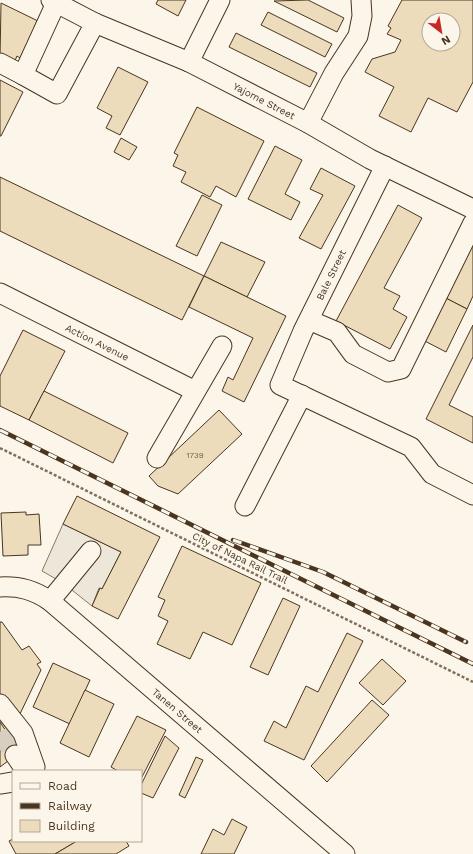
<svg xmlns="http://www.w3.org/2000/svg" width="473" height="854" font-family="'Work Sans',sans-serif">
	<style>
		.parking { fill: #ede7d9; stroke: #887966 }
		.building { fill: #ecdcbc; stroke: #4a3520; fill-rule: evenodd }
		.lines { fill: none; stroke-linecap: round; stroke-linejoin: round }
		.minor-tunnel { stroke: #d8cfc1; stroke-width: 19; stroke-dasharray: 19 10; stroke-linecap: butt }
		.minor-casing { stroke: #4a3520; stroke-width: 21 }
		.path { stroke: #7f6f5c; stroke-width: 2.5; stroke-dasharray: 3 2; stroke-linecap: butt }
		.minor { stroke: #fbf6e9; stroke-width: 19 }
		.rail-casing { stroke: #4a3520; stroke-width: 4.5 }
		.rail { stroke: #fbf6e9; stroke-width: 3; stroke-dasharray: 9; stroke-linecap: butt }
		.labels { text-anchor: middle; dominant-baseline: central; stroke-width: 3; stroke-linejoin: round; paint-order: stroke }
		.number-label { font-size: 8px; fill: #725f47 }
		.street-label { font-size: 10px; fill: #4a3520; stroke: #fbf6e9 }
	</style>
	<rect width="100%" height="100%" fill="#fbf6e9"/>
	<polygon class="parking" points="63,524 121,552 102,589 99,588 92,606 63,583 42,571"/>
	<g class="building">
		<polygon points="158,0 186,0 178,16 156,4"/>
		<polygon points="308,0 344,18 337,32 274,1"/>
		<path d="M402 0H473V82L457 112 428 98 411 132 379 116 394 87 365 72 372 59 395 52 401 40 387 34 391 28 388 26ZM429 20H453V44H429Z"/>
		<polygon points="1,3 38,21 20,58 17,56 13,65 0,59"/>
		<polygon points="268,12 332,44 325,57 261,25"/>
		<polygon points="236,33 317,73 310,87 229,47"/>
		<polygon points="118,67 148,82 120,135 106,128 112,116 97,108"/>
		<polygon points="0,80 23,92 1,136 0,136"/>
		<polygon points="197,107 264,141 236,197 216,186 210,197 181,182 186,172 173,166 178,155 174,153"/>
		<polygon points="121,138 137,147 129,160 114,152"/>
		<polygon points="275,146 302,160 285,194 300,202 291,220 248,199"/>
		<polygon points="321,168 355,186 321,249 299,238 323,195 310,189"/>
		<polygon points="0,177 204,276 182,320 0,231"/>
		<polygon points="202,195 222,205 197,256 176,246"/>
		<polygon points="398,205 422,218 384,288 400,296 393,309 407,317 390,349 336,321"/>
		<polygon points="221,242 265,262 247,297 204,276"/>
		<polygon points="473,244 473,296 467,309 440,295"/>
		<polygon points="204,276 286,316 244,402 222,391 228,377 233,380 253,338 189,307"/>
		<polygon points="440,295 467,309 446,352 419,338"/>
		<polygon points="473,325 473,357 449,405 473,417 473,443 426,419"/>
		<polygon points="23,330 65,351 29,420 0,406 0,376"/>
		<polygon points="44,391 128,433 113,463 29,420"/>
		<polygon points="219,410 242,434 178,494 158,486 149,476"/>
		<polygon points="77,496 160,537 118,619 92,606 100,588 102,589 121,552 63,524"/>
		<polygon points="26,512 26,515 39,514 41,545 28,545 28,555 3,556 1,513"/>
		<polygon points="182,546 261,583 232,645 203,632 190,659 157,644 168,621 158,616 165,600 158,597"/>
		<polygon points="283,598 300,606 268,675 250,667"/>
		<polygon points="0,622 2,622 22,650 29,646 41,662 37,664 41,670 19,716 0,696"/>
		<polygon points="347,633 363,641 304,760 264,741 274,721 286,728 306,686 318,692"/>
		<polygon points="382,659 406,681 383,705 359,683"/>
		<polygon points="53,663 90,680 70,724 33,707"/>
		<polygon points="85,690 114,704 89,757 60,743"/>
		<polygon points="372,700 389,715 327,782 311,766"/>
		<polygon points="137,716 166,730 141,779 141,771 118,771 111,767"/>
		<polygon points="0,722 20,752 0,767"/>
		<polygon points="165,736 179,748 153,798 141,793 141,785"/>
		<polygon points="196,757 203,760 185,798 179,795"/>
		<polygon points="232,819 247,827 234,854 201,854 213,829 224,835"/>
		<polygon points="13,839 13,841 77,841 55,854 16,854 9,841"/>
		<polygon points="77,841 126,841 129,846 116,854 55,854"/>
	</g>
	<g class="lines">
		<polyline class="minor-tunnel" points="0,732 15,755"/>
		<defs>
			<g id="minor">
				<path id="s1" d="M51 0 95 23 189 62 308 123 370 159 473 209"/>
				<polyline points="56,3 23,75 57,94 95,23"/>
				<polyline points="189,62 220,0"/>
				<polyline points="0,63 23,75"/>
				<polyline points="308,123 334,73 358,36 362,16 361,0"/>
				<polyline points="385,166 303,331 280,385 411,447 432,474 473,495"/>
				<path id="s2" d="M0 293 195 391"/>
				<polyline points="309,320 337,332 353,354 388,372 401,369 473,223"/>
				<polyline points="157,458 222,346"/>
				<polyline points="245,506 302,395"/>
				<path id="s3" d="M0 587C20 586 34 590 50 601L345 854"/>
				<polyline points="50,601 91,551"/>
				<polyline points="0,704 23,733 35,767 32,771"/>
				<polyline points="15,755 26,771"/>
				<polyline points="0,784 13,782"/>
			</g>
		</defs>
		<use href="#minor" class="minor-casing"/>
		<polyline class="path" points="0,448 473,682"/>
		<use href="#minor" class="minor"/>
		<defs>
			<g id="rail">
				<polyline points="0,430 473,664"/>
				<polyline points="233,540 323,572 466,642"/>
			</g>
		</defs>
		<use href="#rail" class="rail-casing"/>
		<use href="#rail" class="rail"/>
	</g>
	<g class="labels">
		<g class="number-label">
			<text x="195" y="455">1739</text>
		</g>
		<g class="street-label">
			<text stroke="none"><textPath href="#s1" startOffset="236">Yajome Street</textPath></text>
			<text transform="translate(331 275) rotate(-64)">Bale Street</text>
			<text stroke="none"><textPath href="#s2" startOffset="109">Action Avenue</textPath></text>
			<text transform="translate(240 558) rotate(26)">City of Napa Rail Trail</text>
			<text stroke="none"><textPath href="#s3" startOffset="221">Tanen Street</textPath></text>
		</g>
	</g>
	<rect x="12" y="770" width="130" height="72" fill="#fbf6e9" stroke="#b4a999"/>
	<rect x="20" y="783" width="20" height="6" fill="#fbf6e9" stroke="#b4a999"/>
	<text x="48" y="790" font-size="12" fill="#4a3520">Road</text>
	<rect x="20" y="803" width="20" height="6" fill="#4a3520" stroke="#b4a999"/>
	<text x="48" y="810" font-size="12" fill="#4a3520">Railway</text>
	<rect x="20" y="820" width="20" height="12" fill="#ecdcbc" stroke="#b4a999"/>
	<text x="48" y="830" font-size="12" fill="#4a3520">Building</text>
	<g transform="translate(441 32) rotate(149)"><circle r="19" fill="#fbf6e9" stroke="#b4a999"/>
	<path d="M0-3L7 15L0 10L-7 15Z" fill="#c62828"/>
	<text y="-6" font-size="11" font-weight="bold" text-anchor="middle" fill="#4a3520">N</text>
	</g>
</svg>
